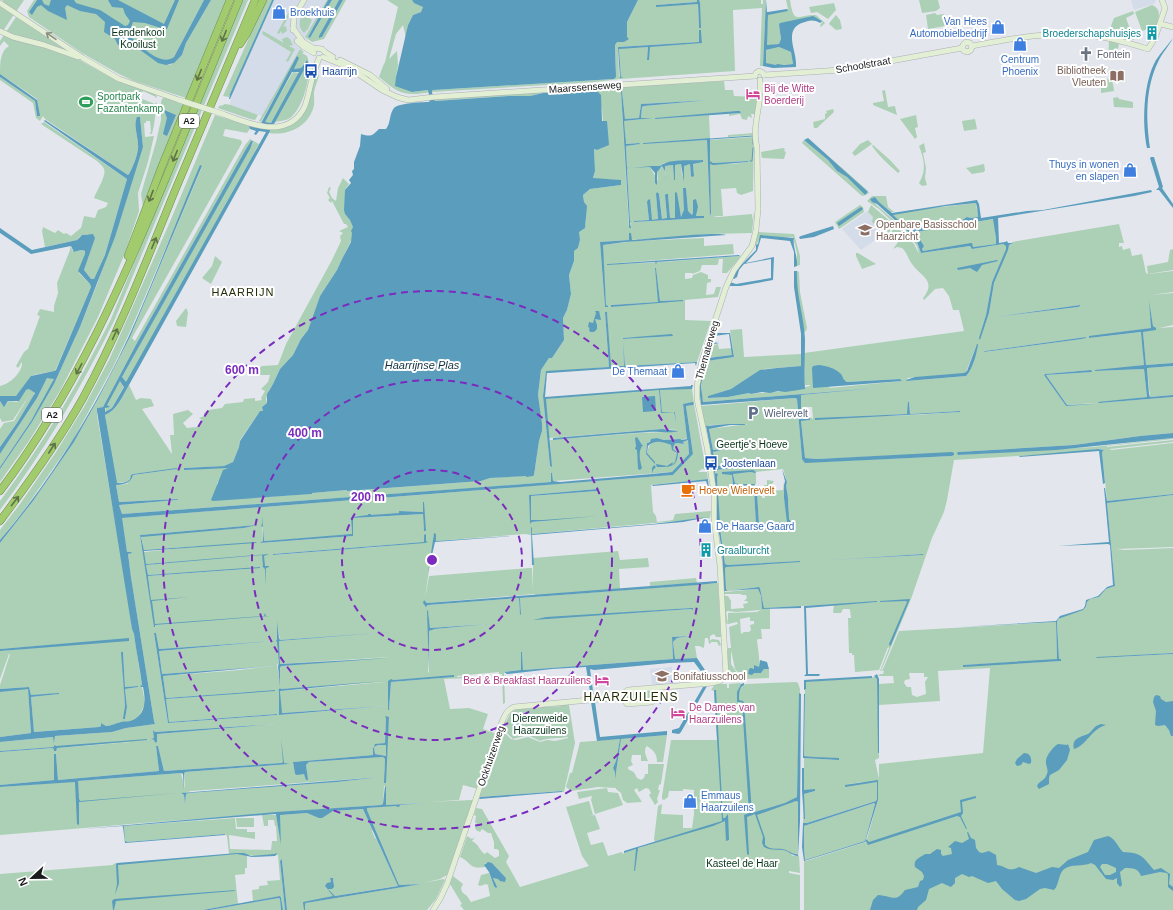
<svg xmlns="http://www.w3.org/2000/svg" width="1173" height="910" font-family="Arial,sans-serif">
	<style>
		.built { fill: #d5dce9 }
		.green { fill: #acd0b5; fill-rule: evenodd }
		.water { fill: #5a9dbd; fill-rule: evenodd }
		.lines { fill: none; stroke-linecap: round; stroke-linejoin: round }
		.stream { stroke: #5a9dbd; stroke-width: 1 }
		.secondary-casing { stroke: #abafb5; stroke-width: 6 }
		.highway-casing { stroke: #728d52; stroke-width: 8 }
		.secondary { stroke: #e3efd4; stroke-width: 5 }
		.highway { stroke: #a2cb6e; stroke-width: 7 }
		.secondary-bridge-casing { stroke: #abafb5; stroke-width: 6; stroke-linecap: butt }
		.secondary-bridge { stroke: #e3efd4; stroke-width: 5 }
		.oneway { stroke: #899082 }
		.oneway2 { stroke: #5e7346 }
		.ring { fill: none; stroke: #7b2cbf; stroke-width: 2; stroke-dasharray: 7 5 }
		.labels { text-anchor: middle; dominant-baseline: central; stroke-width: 4; stroke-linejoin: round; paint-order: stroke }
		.shield { fill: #fff; stroke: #5f5f61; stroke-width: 1 }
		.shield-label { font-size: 9px; font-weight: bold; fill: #1a1b1d }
		.shop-label { font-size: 10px; fill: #366cbe; stroke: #fff; text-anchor: start }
		.park-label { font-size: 10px; fill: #053218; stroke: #fff }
		.culture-label { font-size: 10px; fill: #0d838f; stroke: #fff; text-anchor: end }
		.worship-label { font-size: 10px; fill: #5b616d; stroke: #fff; text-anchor: start }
		.street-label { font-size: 10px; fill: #1a1b1d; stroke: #fff }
		.education-label { font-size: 10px; fill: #785e54; stroke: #fff; text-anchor: start }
		.transit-label { font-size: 10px; fill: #164399; stroke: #fff; text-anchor: start }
		.hotel-label { font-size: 10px; fill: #b23c85; stroke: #fff; text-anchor: start }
		.leisure-label { font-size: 10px; fill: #27864d; stroke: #fff; text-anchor: start }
		.service-label { font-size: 10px; fill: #4e5e75; stroke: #fff; text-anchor: start }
		.food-label { font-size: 10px; fill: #c56008; stroke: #fff; text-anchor: start }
		.neighbourhood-label { font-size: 11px; letter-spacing: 1px; fill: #232e08; stroke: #fff }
		.water-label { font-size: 11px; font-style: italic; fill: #11313f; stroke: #fff }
		.quarter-label { font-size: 12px; letter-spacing: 1px; fill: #232e08; stroke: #fff }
		.centre { fill: #7b2cbf; stroke: #fff; stroke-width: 2 }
		.ring-label { font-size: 12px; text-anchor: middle; font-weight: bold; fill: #7b2cbf; stroke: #fff; stroke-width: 4; stroke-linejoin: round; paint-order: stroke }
	</style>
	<rect width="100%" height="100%" fill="#e3e7ed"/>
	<g class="built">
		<polygon points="274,0 329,0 264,117 230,105 231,95 242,71"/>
		<polygon points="1131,0 1156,0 1154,4 1134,10"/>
		<polygon points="867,211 882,227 888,231 861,250 842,229"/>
		<polygon points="672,667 673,683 652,686 650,669"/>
	</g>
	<g class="green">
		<polygon points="3,0 24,0 16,12 2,2"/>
		<polygon points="34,0 37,0 29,12 38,0 204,0 174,57 170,60 168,65 172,64 182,55 186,43 211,0 226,0 186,98 134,81 119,74 82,53 29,17 27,11"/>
		<path d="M242 0H248L114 321C81 388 45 450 0 510V501C43 444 79 383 111 319Z"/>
		<polygon points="266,0 272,0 229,97 223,96"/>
		<polygon points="327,0 328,0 308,37 310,38 332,0 339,0 320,36 320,38 322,37 343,0 346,0 324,39 312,42 305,37"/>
		<path d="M387 0H412L423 7 421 12 413 15 408 25 406 38 403 25 396 34 389 59 397 51 398 65 396 77 412 92 428 90 430 92C404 97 398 93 379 77L383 66 385 62 398 7Z"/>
		<path d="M638 0H697V2L656 5V6L698 4 699 28V0H761V4H763V0H766L763 66H760L762 8 733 10 735 71 620 79 595 82 432 92 433 90 614 79 616 68 615 45 616 42H624L627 37V22ZM701 30 702 42 649 47V60H647L648 47 619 48 621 78 619 76 618 47 699 42Z"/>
		<path d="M786 0H790C794 25 796 15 816 15L824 22 825 23 821 27 820 26 822 22 820 19 779 25 781 40 779 44 766 46 768 15 788 9Z"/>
		<polygon points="919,0 938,0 940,8 936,11 922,13"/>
		<polygon points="834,3 836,10 828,19 817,12 811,13 809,7"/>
		<polygon points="0,5 15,13 3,31 0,29"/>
		<path d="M1152 5C1162 9 1159 18 1156 26L1142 31 1135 12Z"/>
		<polygon points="291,8 293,9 283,27 286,26 287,31 282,34 281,31 279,34 277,33"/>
		<polygon points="1133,11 1134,14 1126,18 1134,40 1115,34 1111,26 1114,18"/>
		<polygon points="935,13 937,15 944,14 945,26 928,29 926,15"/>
		<polygon points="836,15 840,20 842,29 836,30 829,24 830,22"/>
		<path d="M302 16 309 18 312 20 308 29 304 33C299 29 298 21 302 16Z"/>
		<polygon points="16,17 69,52 6,32"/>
		<polygon points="263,31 284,43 282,40 282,39 287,37 290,39 293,45 289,46 295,49 288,62 286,61 291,52 262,34"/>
		<path d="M4 35 13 39 48 48 76 58 114 79 155 93 157 97 155 99 156 97 143 91 140 95V98L155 104 157 102 154 125 152 134 149 133 151 132 150 121H146V123H144L145 137 154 136 148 162 138 193 139 211 125 253 98 317 60 391 29 441 0 482V469L32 422 54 384 80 327 98 282 143 147 140 117H138C133 127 139 138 138 149 137 157 133 167 129 174L128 175 45 119 43 116 40 121 36 118 33 103 0 80V77L35 101 37 116V99L0 74C0 64 0 51 9 46L4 41 0 46V41Z"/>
		<polygon points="1109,41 1119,44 1115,60 1108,59"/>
		<path d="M779 47 791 52 793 64C784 65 774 66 766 63V50Z"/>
		<path d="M300 49 304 52 302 53 307 56C313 70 304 108 290 118 284 122 278 120 274 123L304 70 306 60 301 68 294 69 297 57 261 122 259 121Z"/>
		<polygon points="293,72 299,73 271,123 264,122"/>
		<path d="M315 75H319C318 81 314 88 314 94 314 99 315 104 313 109 307 127 287 136 269 133L271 130C280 130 291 126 297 120 302 115 312 84 315 75Z"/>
		<polygon points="1101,78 1111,80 1113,84 1114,91 1101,93"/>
		<path d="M724 81 725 90H733L734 96 758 97 760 91 755 118 754 114H751L752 118 748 116 747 120 742 119 740 114 729 116V114L741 113 740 111H736L656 119 709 115 710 138 643 143 707 140 710 216 711 217 709 163 732 164 748 162V161L713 163 710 161 709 140 753 137V135L728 137V135L754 133 753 191 741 195 737 193 736 188 721 189 723 216H713L718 217 752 214V220L754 212 752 233 710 234 631 240V233H629V240L600 242 605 307 606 305 602 245 636 241 704 238V246L733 244 734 254 607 264 648 263 741 256 727 273H722L723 259H719L718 264 717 265H702L700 271 692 274V273H685V279L692 278 693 275 701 272 708 275V279H711V282L707 283 706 295 714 294 716 287H721L718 297 685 300V320L711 321 697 362 625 366 623 339 672 336 623 338 624 366 610 367 607 312H605L609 367 546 372 543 396 550 466 551 467 550 440 638 433 666 432 678 430 662 429 549 438 545 399 659 389 661 412H674L676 423 675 412H662L660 390 691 388 692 389 694 403 683 404 687 438 682 440 680 439 664 440 657 438 647 443 646 454 651 459 647 453C650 438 659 440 671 445L672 448 677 453 676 462 678 458V453L673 449 674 445 676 443 684 444 683 442 688 440 689 454 672 472 553 481 552 473H551L552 482 122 514 119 505 177 500V499L119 502 116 485 127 484 133 475 177 469 133 474 127 482 116 483 105 415C117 410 122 397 129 385L136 400 141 398 151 399 154 406 142 409 172 454 170 435H174L173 414 188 410 193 414 183 423 187 428 197 427 202 420 199 418 204 416V413L208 410 222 408 225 404 243 402 244 399 255 398V401L262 400 261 398 265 391 261 389 268 382 270 375H260L258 369 262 366 278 365 286 344 332 260 341 241 340 236 343 233 339 231 348 227 346 224H344L332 201 331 203 328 200 330 198 327 193 329 187 331 188 329 192 332 198 336 201 338 188 343 178 349 184 345 190V214L351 220 353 227 352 239 342 259 337 270 320 296 308 330 301 339 293 355 280 369 273 384 269 390 266 399 267 403 262 407 264 411H260L240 440 239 447 233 462 224 466 184 468V470L229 467 217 483V488L212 500 312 494V493L347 490 348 491 481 481 490 478 534 475 539 441 542 431 538 395 541 370 549 358H552L564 340 563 318 567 310 571 294 569 275 574 261V251L578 248 580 240 578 232 585 227 586 218 583 195 590 189 621 185 620 180 593 179 595 171 594 149 597 150 605 146 602 109 596 90 543 93 530 96H509L434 101 433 99 600 88 608 89V91L609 92 612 87 664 83 672 84ZM621 91H622L625 119 639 118 641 104 710 100 644 106 642 107 641 119 653 118 624 121 625 144 639 143V144L626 146 627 167 628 168 627 169 630 221 631 222V227L629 228ZM703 161V162L693 164 694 176H691L690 164 683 166 684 173 682 176 681 164 675 165V180H674L673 165 665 166 666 173 665 177V171L663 166 657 171 658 181 650 167 632 168 660 166 664 163ZM686 188 688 211 692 215 698 207 696 216H704V218L635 222V221L649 220 647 202 652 220H658L656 194H659L662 219H667L665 195 668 194 670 218H675V192L681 217 684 212V208ZM656 268 660 301 682 300 611 307V305L659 302 655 268Z"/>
		<polygon points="885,90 888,107 895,106 897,115 873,105 873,103 884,101 882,91"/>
		<polygon points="165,97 184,104 143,207 141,194 156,142 161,120 161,102 162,99"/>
		<polygon points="1118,97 1119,99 1133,102 1133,108 1114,107 1113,98"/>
		<polygon points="225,104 231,105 258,115 255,120 250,119 218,108 220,105 221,106"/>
		<polygon points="833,109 834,112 817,128 814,128 813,122 825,119 825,114 827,113 826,111"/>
		<path d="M215 115 247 125 251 127 247 133 225 129 223 136 241 140 242 143 132 338 135 341 245 145 250 139 259 144 126 383 122 377 253 142 251 141 246 149 138 341 103 407 97 408V415L129 604 132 629 134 634 142 685H141L143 691 145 704 139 717 128 722H120L113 725 106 726 101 723V726L99 727 34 732 31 697 58 694 31 695 29 687 0 689V685L10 654H9L0 679V651L129 639 0 649V543L33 501 74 442 98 399 130 337 202 167 201 166 128 336 113 367 73 440 24 510 0 540V530L20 504 56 452 84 407 109 360 169 224ZM123 652 125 687 137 686 138 687 125 689 127 707 125 719C123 714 125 709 125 703 124 686 122 670 123 652Z"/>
		<polygon points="916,115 918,127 915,128 917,137 915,139 900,119"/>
		<polygon points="975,119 977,129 964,131 962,121"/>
		<path d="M44 122 127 179 105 255 94 279H91L84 270 93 243 94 236 87 234 80 236 77 240 45 247 42 231 43 227 55 233 58 230 64 234 66 233 71 236 81 228 84 216 95 218 98 210 106 207 108 203 94 198C96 192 107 175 104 169 103 166 99 163 97 161L41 124Z"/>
		<polygon points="808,138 867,190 869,193 866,195 862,196 802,143 804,140 828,160 837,171 847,177 865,195 868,193"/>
		<polygon points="868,140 872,144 855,156 852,153 860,144"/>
		<path d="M924 143 926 152 923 153 926 168 925 178 927 185 922 186 919 183C927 170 924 159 919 146Z"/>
		<path d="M873 145 890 160 900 171 898 173C888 164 879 156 872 146Z"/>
		<polygon points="783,148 785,149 784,151 786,152 784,159 762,158 761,152"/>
		<polygon points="984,164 985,170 984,172 972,174 966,168"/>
		<path d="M872 196H886L888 207 894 212H891L879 202 875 197 873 202 916 239 921 253 970 246 972 249 1003 244 1006 246V249L992 282 986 315 979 340 989 313 994 283 1009 245 1012 244V242L1119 224 1124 243H1119V247L1122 246 1123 250 1130 248 1132 256 1142 254 1146 273 1148 274 1147 266 1168 262 1170 250 1173 249V270L1148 274 1173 271V292L1151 295 1173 293V325L1159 328 1173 327V363L1146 365 1143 332 1156 329 1153 326 1149 300 1152 328 1089 337V338L1142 332 1144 365 1095 371 1144 369 1147 397 1098 403 1173 397V433L1140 436 1074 445 958 452V455L1093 447 1173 438V439L1107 446V447L1173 440V442L1110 449 1111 450 1173 443V494L1107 501 1102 452 1104 450 1098 449 1066 453 954 460 947 500 944 512 932 538 911 599 881 671H880L889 648 888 647 879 670 855 672 854 655H852V653H849L848 618H851L850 610 849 609H843L841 613H834L833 612 834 605 877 602 765 608H764L760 588 759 587 727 591 726 589 725 569 726 567 800 561 728 565 725 564 718 512V486L715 470 771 466 772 465 771 464 770 458 768 464 716 466 713 453 715 451 729 448 713 450 709 429 748 424 709 425 706 428 707 435 706 434 701 406 795 398 797 399 802 459 815 462 952 456 954 455V453L817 459 805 458 801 421 810 420V419L801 418 810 417 813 419 812 407H805L806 416H801V395L889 387 703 402C700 388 701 373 706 361L734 357 730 330 742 329 744 357 801 354V366L764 369 731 389 708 396V398L728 397 749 393 751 394C769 392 787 391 805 389V387L810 386V385H805L804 353 964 331 959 310H953L949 296 943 288 935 289 924 300 923 298C937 280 921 277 912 264 908 259 907 252 902 248L897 247 893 249 904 234 914 244 919 254 917 246 914 242 879 209 867 201ZM1080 305 1078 307 995 317ZM1086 337V338L1082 339 985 352V351ZM976 346C975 355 973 370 966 376L908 381 907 378 963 374 966 372ZM1091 370V372L1046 375 1067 405 1094 403 1066 406 1044 375 1045 374ZM841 374 843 380 847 382 900 379 902 381 829 388ZM908 402H909L910 414 960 411 959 412 914 415 815 418 908 414ZM783 469 787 482C785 488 788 493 788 499 788 505 789 512 789 519L791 522 799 521 760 526 756 523 754 489 757 492 759 524 788 522 784 498V482L783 490 772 491 771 486 774 481 767 480V485H764L765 498H762V496L759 495 758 490 756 489 754 485 733 486 732 475 722 473 753 471 754 473 750 472 733 473 735 483 737 484H756V472ZM923 554V555L832 560Z"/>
		<path d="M976 203 978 217 971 218 967 217C954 226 926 222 911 230L914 232 994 219 996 238V244L973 247 971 244 923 251 922 249 924 246 908 230V228L892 215 906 211Z"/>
		<polygon points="860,205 863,207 864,212 839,229 835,222"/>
		<polygon points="871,205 890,221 890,231 887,234 883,236 888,231 882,227 881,229 879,228 881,225 876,222 874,224 872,222 873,217 868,212"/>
		<polygon points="893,224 903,233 899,239 889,235 892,232"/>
		<polygon points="758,232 794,234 800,256 800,265 797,266 797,253 793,237 760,237 756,246 753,246"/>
		<path d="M70 246 73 251 75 252 81 250 86 252 79 273 90 284 91 287 56 369 54 371 33 375 16 396H0V386C10 384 23 372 22 362L18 368 16 366 24 352 28 349 40 316 37 315 40 309 54 312V306L58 293 57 283 70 250Z"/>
		<polygon points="856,253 858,253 876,264 862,269 856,256"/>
		<polygon points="215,256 222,262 211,284 202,278 212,266"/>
		<polygon points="797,271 799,272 800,292 807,328 806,331 804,332 797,293"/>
		<polygon points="186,308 188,312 186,327 177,326 176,321"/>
		<polygon points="718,344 719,349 732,348 732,355 709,358 711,346"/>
		<polygon points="1173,366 1173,395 1150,397 1147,368"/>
		<polygon points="49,377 54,379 53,383 31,421 0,467 0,454 37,398 47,378"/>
		<polygon points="120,380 124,386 112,408 105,412 106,405"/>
		<polygon points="29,389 34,392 34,395 17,423 0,447 0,429 4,423 14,421 30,394 13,420 2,422 0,418 0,401 4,406 9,401 17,402 26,390"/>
		<path d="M694 404 706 470 702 469 698 472H707L708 479 651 485 653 512 656 516 657 522 673 520 675 514 711 511 710 518 532 534V528H531V535L525 534 436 541V534H434L425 598 429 576 529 568H532L533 590V558L618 551 620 560 648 558 649 567 619 569 620 589 536 595 534 594 427 603 424 600 427 607 428 605 519 598 520 614H521L520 598 718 583 721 637H716L714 634 710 636V641L712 639 719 640 721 645 719 646 717 642H711V643L709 644 708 638H705L704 648 699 646H695L697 658 675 659 673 642 677 638 690 636 672 637 673 659 523 670 522 652H521V670L504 672 505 703 503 704 502 674H499V672L457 676V677L476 676 469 678 444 679 450 709 469 708 488 714 483 729 497 734C491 752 483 770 478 789L463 785 459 800 428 802 472 800 473 802 447 875 440 879 423 883 444 879 445 880 436 899 427 910H305V904L306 903 420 884 399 885 367 810V808L423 803 386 805 385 786H384L383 804 381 805C253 814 126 824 0 835V752L53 748 54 751H56V748L132 742 0 751V742L54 737 55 742V736L112 732 126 728 155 724 154 721 131 577 128 554 131 553V552H127L121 518 673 475 693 454 686 406 693 405ZM597 489 596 491 531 496V520L543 521 532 522 530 524 529 495ZM423 502 425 531 424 530 423 514 353 518V536L261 543 263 541 262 515 264 540 266 541 352 535 351 518 352 517 394 514 399 513V511L423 512ZM256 525 244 528 141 536 144 550 201 546 144 552 146 564 197 560 146 565 148 575 260 568 148 576 151 600 179 598 151 600 155 625 265 616V614L266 616 155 625 140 535ZM424 535H426V542L367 548H359L275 555 273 554 425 542ZM691 608 692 610 691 609 533 619ZM428 611 430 628 486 624 435 629 429 631V673L428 672ZM277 622 280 640 378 633 279 641 280 664 389 657 281 666 280 667V683L277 665 279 663ZM154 633H156L159 649 273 641 159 651 162 674 274 666 240 670 163 676 166 698 275 690 166 699 169 722 277 714V715L168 723ZM454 676V677L391 682 389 710H388V683L393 680ZM384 682 280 691 281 713 384 706 280 715 279 691 278 690 280 688 281 689ZM384 717H389L384 783 385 759 383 757 309 762 306 765 307 780 304 774H295L293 762 373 755V746L378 744 385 743 386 717ZM276 724 156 734 157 742 155 743 154 740 151 739 154 738V731L155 732ZM156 746H158L164 771 281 763 283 762 284 764H290L185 772 184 774 185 789 181 773 0 787 1 785 54 780V754H56L58 780 159 771ZM381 777 337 782 189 793 186 794 185 804 184 795 181 794 191 791Z"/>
		<path d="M1173 495V547L1116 549 1125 550 1173 548V653L1096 658 1173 654V910H804V860L806 861 866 842 878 800V781L845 784 877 782V799L876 801 807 823H803L804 794 815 791 804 790V758L839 760 804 756 805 682 875 677 877 678 879 758 875 760 879 779V764L983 753 990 668 938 671 940 701 879 705V684L894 683 893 676H878L880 674H883L884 671H882L883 669 899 631 1056 622 1057 660 964 665 963 666 1061 661V659H1059L1057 623 1058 619 1086 608 1087 602 1090 599 1099 597 1106 589 1115 586 1107 503ZM909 673H924V677H928L925 682 926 694 917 697 912 695 911 687H907L904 683 905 680 910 679Z"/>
		<polygon points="696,578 697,583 650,586 650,582"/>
		<path d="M723 584 725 592 758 589 761 596 762 609H770V629H761L762 639H758L757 640C758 650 760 658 759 667L753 669V673H761L764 669H769V678L744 679 735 669 731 650V664L741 679 745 680H736L729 675 727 653 728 648H731L729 627 738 624 737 622 728 624V613L757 612 761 610 736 612 727 611 726 612 728 624 725 623 724 596H728L731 601V609L744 608 743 604 748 603 747 601H744L747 598 746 595H742L741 594H723ZM750 617V621H754V624L750 625 751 630 749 632H744L741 634 740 619Z"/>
		<path d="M796 682 798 683 800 689 797 797 792 801V802L796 801 798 802V854L795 855 790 853 793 856H798L799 855 800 873 789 871V873L800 875V910H464L460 905 462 904 450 884 453 876 463 884 461 888 462 892 467 896 471 902 490 896 488 885 486 884 480 886 478 885 481 875 489 873 494 886 495 882 493 878H506L492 863H485V867C468 870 472 862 460 857L467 836 472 839 475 837 472 841C480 845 479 851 485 854L487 852 495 858 499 856V851L497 849H494V842L491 833H488L482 829 480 832 476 830 475 827 478 825 475 822 476 816 474 815 476 808 482 809 509 856 506 862 520 887 589 866 582 856 566 807 589 801 593 815 588 816 595 815 600 829 587 833 591 845 603 842 608 856 622 852 623 854 624 853 681 834 655 842 654 839 658 806 662 804 661 814 683 815V828H692L694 814V790L683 789V791H669L668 797 664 800 662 799V796L671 740H717L714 691 711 690 715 684H727V688H729V684L740 683 741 684 739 688H741L743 685 746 684Z"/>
		<polygon points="28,688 31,733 0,737 0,692"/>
		<polygon points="655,690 651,701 627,702 623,696 625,693"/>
		<path d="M567 703V705H569L575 743 564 792H562L561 791 479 797 497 743 502 741 499 739 501 730 511 739 516 740 528 737 540 742 547 740 555 741 568 738V737C558 739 549 737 540 741L528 735 513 739 502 728 504 722H506L511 712 518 709 541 708V706L546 705 547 707 562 706 558 704Z"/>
		<path d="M667 735 663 762H657C657 753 653 750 647 746 643 750 646 756 648 761H641V755H632L631 761 633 765 628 767V769C635 773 633 770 637 778L641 780 644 778 645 774H648V764H664L661 784 659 785 658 790H660L657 799 658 802 655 805 649 795 651 793 649 789 646 788 639 792 637 788 634 790 642 802 627 803 623 800 621 793 616 789V788L598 787 571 791 566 787 570 773H572L580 742 620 739 616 762 613 768 616 772 621 739Z"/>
		<polygon points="378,745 386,745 386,756 375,754 374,747"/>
		<polygon points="607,788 608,792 618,793 623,805 595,814 591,800 592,796 579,799 577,792"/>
		<polygon points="874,803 875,804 865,841 805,860 804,848 804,826"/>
		<polygon points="363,809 373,830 372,831 375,838 376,838 397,883 398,886 397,886 335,896 328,889 333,884 334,881 330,878 331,882 326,888 332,893 333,897 304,902 304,910 287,910 282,859 280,861 285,910 283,910 281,896 253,901 252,890 259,889 259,886 268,885 267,881 280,880 278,855 257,856 247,855 247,868 245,868 245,874 235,875 238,904 203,910 0,910 0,874 113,865 113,864 117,863 117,874 117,865 119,864 229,854 227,836 225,834 127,842 125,842 124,826 235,818 236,829 247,829 247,832 255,832 255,839 229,835 230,849 271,850 272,841 277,841 276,826 275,826 274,820 268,820 268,826 264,826 262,815 277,815 281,845 279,815 307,813 313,815 328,813 333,811"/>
		<polygon points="236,818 254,818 254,827 237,827"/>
		<polygon points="279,898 280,899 281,910 210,910"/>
	</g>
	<g class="water">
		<path d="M37 0H42L44 4 49 6 51 0H74L76 3 79 4 100 10 125 26 128 25 130 21 125 14 123 8 112 7 108 0H118L164 24 175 0H179L167 29H164L145 23 133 22C131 27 129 33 132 38 142 47 161 67 174 57L204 0H211L186 43 182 55 174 63 166 65 158 63 132 44 118 45 115 39 104 32 105 22 96 14 80 11 67 5 65 8 67 20 48 11 41 5 37 7 32 15 29 12Z"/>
		<polygon points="272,0 274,0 230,99 229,99 230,94"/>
		<polygon points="328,0 332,0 310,38 308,37"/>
		<polygon points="339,0 343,0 322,37 319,38 319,36"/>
		<path d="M412 0H638L627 22V37L629 39 624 42H617L615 45 616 77 614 79 433 90 432 91 433 99 435 101 509 96H530L543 93 596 90 601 95 602 121H607L609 145 597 150 594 149 595 171 593 178 621 180V185L590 189 583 195 584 202 587 206 585 228 579 232 580 240 578 248 574 251V261L569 275 571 294 567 310 563 318 564 340 552 358H549L541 370 538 395 542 424V431L539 441 534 475 533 476 526 477V476L490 478 481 481 347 491V490L312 493V494L213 501 211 500 223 470 228 468 186 470H184V468L224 466 233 462 239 447 240 441 260 411H263L262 407 267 403V394L273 384 280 369 293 355 301 339 308 330 320 296 337 270 342 259 351 242 352 233 351 231 353 227 350 220 345 214 344 210 345 190 351 183 349 180 353 175 352 171 354 169V162L360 146 361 134C371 137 372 136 379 129H386C391 123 389 114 394 108 399 103 422 102 429 102L430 100 428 90 412 92 395 86 396 77 408 25 413 15 421 12 423 7 414 3Z"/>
		<polygon points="697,0 699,0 700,3 701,28 699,28 698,4 656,7 656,5 697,2"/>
		<path d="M766 0 767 12H768L787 9 788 11 768 15 767 45 779 44 781 39 779 25 780 23 813 16 822 21 820 23C814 20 812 20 805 22 781 28 798 52 796 67L773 68 763 66ZM779 47 791 52 793 64 784 65 777 64 776 65 766 63V50Z"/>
		<polygon points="699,30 701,30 702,43 650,47 649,60 647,60 648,47 619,49 621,77 623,78 620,78 618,47 699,42"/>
		<path d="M1173 38C1169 46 1162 53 1158 62 1145 89 1146 119 1150 148H1147C1142 123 1143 83 1156 60 1161 52 1168 45 1173 38Z"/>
		<path d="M297 56 299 58 294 69 301 68 307 60 308 62 304 70 129 385C122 397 117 410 105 415L117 483C124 483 130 483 131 475L133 474 177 468V469L133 475C130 484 125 484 116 485L119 502 178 499 177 500 119 505 122 514 551 482V473H552L553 481 560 482 652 474V468L654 465 656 467 653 470 652 474 672 472 689 454 688 440 683 442 684 444 676 443 674 445 673 449 678 453C678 468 668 467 657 467L656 464 667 466 673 462 672 465 675 462 677 453 672 450 671 445C663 442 655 439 648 446L647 453 655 462V464L646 454 647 443 650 442 651 439 657 438 664 440 680 439 682 440 687 439 683 404 693 402 694 404 693 405 686 406 693 454 673 475 122 518 127 552H131L132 553 128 554 131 577 154 721 155 724 126 728 112 732 55 736 54 743 53 737 0 742V737L31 733 28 689 0 692V689L29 687 31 695 59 693V694L31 697 34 732 99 727 101 726V723L106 726C111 726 116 723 121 722 124 721 127 722 130 721 146 716 146 701 143 687H141L140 686 142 685C140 668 136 651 134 634L132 629 97 411V408L103 407 138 341 246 149 251 141H253L250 149 122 377 126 382 266 132 259 131 256 135 254 134 256 131 250 129 249 126 250 125 259 127ZM292 72H299L271 123 265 122ZM120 381 124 387 112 408 105 412V408L110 407 107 405Z"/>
		<polygon points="0,74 37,100 40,116 37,116 35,101 3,79 0,77"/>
		<polygon points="621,91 622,91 625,119 639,118 641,104 710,100 644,106 642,107 641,118 653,118 624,121 626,144 639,143 640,144 626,146 627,167 628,168 627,169 630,221 631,222 630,223 631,228 629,228 629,222"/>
		<polygon points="164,110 176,115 167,136 163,134 167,118"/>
		<polygon points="736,111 740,111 741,113 655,119 655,118"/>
		<path d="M137 117H140L143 147 115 237 80 327 54 384 32 422 0 469V467L31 421 54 379 47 378 37 398 0 454V447L17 423 35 393 29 389 26 390 19 401H8L4 407 0 401V396H16L31 376 54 371 56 370 91 287 90 284 78 271 85 254V251L81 250 74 252 71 246 31 254 0 233V228L32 250 77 240 82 235 93 234 95 238 84 270 91 279H94L105 255 127 179 44 121 45 120 128 175 129 174C133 167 137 157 138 149 139 138 133 127 137 117Z"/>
		<polygon points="710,138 710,161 713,163 748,161 748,162 713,165 710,164 711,213 710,217 707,140 643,144 643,143"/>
		<polygon points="808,138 868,192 865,195 847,177 837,171 828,160 804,140"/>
		<polygon points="1151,157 1154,157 1163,187 1162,188 1173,204 1173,208 1159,190 1156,190 1159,187 1150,158"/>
		<path d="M703 160V162L693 164 694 176 692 177 691 176 690 164 684 166V182L681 164 675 165V180H674L673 165 665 166 666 181 665 171 662 166 657 172V185L655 183V173L650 167 632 168 651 166H660C670 158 690 161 703 160Z"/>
		<path d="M200 165 202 166 130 337 98 399 74 442 33 501 0 543V540C52 479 95 409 129 336 154 280 176 222 200 165Z"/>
		<polygon points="683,188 686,188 688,211 692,215 693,213 693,200 696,199 698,207 696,216 704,216 704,218 634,222 634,221 649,220 647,202 648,200 650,199 652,220 658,219 656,194 657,192 659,194 662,219 667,218 665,195 666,194 668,194 670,218 675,218 675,192 677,193 681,217 684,210"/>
		<path d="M1151 190 1152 192 1134 196 998 218 999 243 1005 242 1007 241 1008 243H1013L1009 245 1008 250 994 283 989 313 980 340 979 338 986 315 992 282 1006 249V246L1003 244 972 249 970 246 921 253 916 239 877 204 872 202 870 199 875 197 879 202 892 213 977 200 979 204 981 218 1027 211 1043 210ZM976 203 977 207 978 217 971 218 967 217 962 220 917 227 913 228 911 231 914 232 935 229 938 230 939 228 993 219 996 238V244L973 247 972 243H971L923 251 922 249 924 246 920 240 893 215 946 206Z"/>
		<polygon points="861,207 863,209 862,210 839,226 837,223"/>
		<polygon points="833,226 834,229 814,237 800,239 799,237 801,236"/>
		<path d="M629 233H631L632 240C646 239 719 231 726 235L625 242 603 245 606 305 608 306V307H605L600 242 629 240Z"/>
		<path d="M760 235 794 238C792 245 798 257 797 266L794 267V252L790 241 761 238 757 251 746 263 774 257 773 280 740 286H729L730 282 736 284 771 278V259L744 264 739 270 737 277 734 279 732 278 739 267 756 250V245L758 244Z"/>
		<polygon points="739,255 740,256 657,262 656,264 655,262 607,265 607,264"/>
		<polygon points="998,261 982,265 977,272 970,268 958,270 957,268 997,260"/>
		<polygon points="655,268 656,268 660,301 683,300 683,301 611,307 611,305 658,302"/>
		<path d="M794 271H797C796 295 804 316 805 339 805 356 804 372 805 389L785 392 778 391 770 393 762 392 751 394 749 393 728 397 708 398V396L731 389 760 370 777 368 801 366V334L794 287Z"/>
		<polygon points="1149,300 1153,326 1156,328 1156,330 1143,332 1146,365 1173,363 1173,366 1147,368 1149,394 1150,397 1173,395 1173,397 1099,403 1098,402 1147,397 1144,369 1095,371 1095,370 1144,365 1141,332 1089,338 1089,336 1151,328"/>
		<polygon points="1080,305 1080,306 1078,307 995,317"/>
		<polygon points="595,311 599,311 601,320 595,319 597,325 597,329 594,332 590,332 589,329 590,328 588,327 589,322 593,323 596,313"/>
		<polygon points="605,312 607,312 611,366 624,366 623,338 672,334 673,336 623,339 625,366 697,362 696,366 695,363 549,373 547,373 545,397 691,386 691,385 693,385 692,389 660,390 662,412 675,412 676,423 674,412 661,413 659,390 546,399 552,467 550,466 543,396 546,371 609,367"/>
		<path d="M718 320H720L716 333H730L734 357 707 361 704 365 703 362ZM729 334 732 355 708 358 711 345 719 343 712 342 714 336Z"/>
		<polygon points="1086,337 1086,338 1082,339 984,352 985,351"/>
		<path d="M977 344H978C977 353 972 371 966 376L907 381 906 380 915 377 964 373 967 371Z"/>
		<path d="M819 365C827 366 835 368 841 374 843 377 843 380 847 382L900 379 902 381 813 388 812 368 813 366Z"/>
		<polygon points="702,367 704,368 701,386 703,402 889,387 801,395 801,418 810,418 810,420 801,421 805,458 817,459 952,452 954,453 954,455 952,456 805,463 802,459 797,399 795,398 701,405 699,386"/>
		<polygon points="1091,370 1092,372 1046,375 1067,405 1094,404 1066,406 1044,375 1045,374"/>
		<polygon points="655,396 656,411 643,412 642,397"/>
		<polygon points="908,402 909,402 910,414 960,411 960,412 815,420 815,418 907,414"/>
		<polygon points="729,424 745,424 745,425 730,425 709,429 713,450 729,448 713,452 716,466 768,464 770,458 771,464 772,465 715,470 715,473 718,474 717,477 720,524 722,525 720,528 725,564 728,565 800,561 800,562 726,567 725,569 726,589 727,591 759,587 760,588 764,608 801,606 801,608 762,609 761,596 758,589 724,591 722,551 717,522 714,469 706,426"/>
		<path d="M662 429 678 431C672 434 656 431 648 432 616 434 584 437 553 440V438Z"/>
		<polygon points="1173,433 1173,438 1056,450 958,455 957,453 958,452 1074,445 1140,436"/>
		<path d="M637 437 642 445 644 446H642C638 452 640 461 642 468L640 470 638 469 637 450 635 449 636 446 635 438Z"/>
		<polygon points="1098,449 1104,450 1102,452 1105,483 1103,484 1099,451 1019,457 1020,456"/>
		<path d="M782 469 787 482C785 488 788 493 788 499 788 505 789 512 789 519L791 522H799L756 525 754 489 757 492 759 524 787 522 784 498V485L785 481Z"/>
		<polygon points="753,470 756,472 755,473 750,472 733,474 735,483 738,484 755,484 755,485 733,486 732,475 722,474 722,472"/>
		<polygon points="708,479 709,490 706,481 653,486 652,485"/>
		<polygon points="1104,488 1105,488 1107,501 1173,494 1173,495 1107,503 1115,586 1106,589 1099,597 1090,599 1087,602 1086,607 1083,610 1058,619 1057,623 1059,659 1061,659 1061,661 963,667 963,665 1057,659 1056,622 960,627 1056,621 1060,616 1083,609 1085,606 1086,600 1098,596 1107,587 1113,585 1110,545 1108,544 1058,546 1109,542"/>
		<polygon points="597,489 597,491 531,496 531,520 543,520 598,516 532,522 530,524 529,495"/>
		<polygon points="423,502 424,502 426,531 424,531 423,514 353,518 353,536 260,543 263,541 263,527 261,526 262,524 262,515 264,540 265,541 352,534 351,518 352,517 368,515 368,514 371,514 371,515 399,513 399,511 423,512"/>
		<polygon points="708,517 683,522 532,535 534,565 532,565 531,528 532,527 532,534 653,524"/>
		<polygon points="257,525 244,528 141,537 144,550 255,542 257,543 144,551 146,564 269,554 264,556 265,566 269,566 269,567 266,568 265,586 265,569 262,566 263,566 262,555 146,565 148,575 260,567 260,568 148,576 151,600 189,597 152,601 155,624 264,616 265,613 266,616 270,616 155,625 155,627 154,627 140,535"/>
		<polygon points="434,533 436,534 436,541 525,535 435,542 428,573"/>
		<polygon points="426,534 426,541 428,542 425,543 273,555 273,554 424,542 424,535"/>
		<polygon points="923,554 923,555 831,560"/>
		<polygon points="717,581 717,583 697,585 520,598 521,614 520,615 519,598 428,605 426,607 423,603 424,600 427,603"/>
		<polygon points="910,599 891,645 890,646 889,644 907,602 906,601 880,602 880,601"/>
		<polygon points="877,601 877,602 806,608 808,674 820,674 819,676 804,676 806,674 804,606"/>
		<polygon points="691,608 693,608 693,610 691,609 533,620 546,617"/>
		<polygon points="428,610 430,628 488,624 435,629 429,631 429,673 427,611"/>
		<polygon points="277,621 279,638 280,640 391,632 279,641 280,664 389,658 282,666 280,667 280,687 278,666 279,663 277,642 276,640 277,640"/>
		<polygon points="154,633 156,633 159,649 273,641 159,651 162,674 274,666 163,676 166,698 275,690 275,691 166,699 169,722 277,714 277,715 168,723"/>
		<polygon points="690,636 677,638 673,642 675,659 697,658 705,670 704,674 706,678 705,680 701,680 703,679 703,674 694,662 669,663 594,670 590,669 594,698 591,698 586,667 552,669 507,674 504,672 521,670 521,652 522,652 523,670 673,659 672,637"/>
		<polygon points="129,638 129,641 0,651 0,649"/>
		<polygon points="121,652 123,652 125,687 138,686 138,687 125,689 127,707 125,719 123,719 125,705"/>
		<polygon points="1173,653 1173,654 1096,658 1097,657"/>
		<polygon points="760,660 767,662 769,669 764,669 761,673 754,673 752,675 748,674 749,669 751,668 754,669 754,665 759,667"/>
		<polygon points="877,674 879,679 879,753 878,753 877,679 874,676"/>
		<polygon points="454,675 454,677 391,682 389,710 388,710 388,681 391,679 393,680"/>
		<polygon points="872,676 872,678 806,682 806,689 804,690 804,680"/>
		<polygon points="383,681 280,691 282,713 384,706 279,715 279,691 278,690 280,688 281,689"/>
		<path d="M744 683V685C739 687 739 694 739 700L743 701 744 703 752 813 785 803 797 797 799 693 801 694 800 821 798 856C792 856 789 851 783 850 776 849 771 851 764 847L762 843 763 837 755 814 747 817 749 855 747 854 744 815 749 813 742 702H737V692L741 684ZM796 801 798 802V854C793 855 791 852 786 850 779 847 771 851 765 845V838L757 815Z"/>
		<polygon points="707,686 681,732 679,734 672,733 672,730 679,728 703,687"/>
		<polygon points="714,690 716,690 723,818 725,818 728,814 729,840 726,841 725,821 713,826 638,848 635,871 634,871 636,849 624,853 624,851 722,821"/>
		<polygon points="804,694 805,694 804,756 814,757 839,758 839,760 803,758"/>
		<polygon points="1156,695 1160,696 1161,699 1166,702 1173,701 1173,736 1171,736 1169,730 1165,725 1158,726 1155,725 1156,711 1153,702 1154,697"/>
		<polygon points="591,702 595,702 600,737 667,731 667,735 621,739 615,779 615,772 613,768 616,761 620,739 597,741"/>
		<path d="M385 716 389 717 386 783H384L385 759 383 757 309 762 306 765 308 780H306L304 774 297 775 295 774 293 762 373 755V748L375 744 385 743 386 718ZM378 745H386V756L375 754 374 747Z"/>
		<path d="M517 716C519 719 520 728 521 732L518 735 514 732 512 728 514 718Z"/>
		<polygon points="276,724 157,734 157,742 155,743 154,740 151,739 154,738 153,730 155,732"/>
		<path d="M1101 724 1106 725C1091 729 1086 746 1074 749 1071 738 1081 737 1088 734 1093 731 1093 726 1101 724Z"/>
		<polygon points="281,738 284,763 290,764 185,772 184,774 184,790 183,774 181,773 78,781 79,799 80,801 178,793 79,802 79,825 77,824 75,782 0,787 0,785 54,780 54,754 56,754 58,780 159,771 156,746 158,746 164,771 281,763 283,762"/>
		<polygon points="147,739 147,740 57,748 56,751 54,751 53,748 0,752 0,751 54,747 54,745 56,746"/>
		<path d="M1058 744 1067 745 1068 744 1070 750 1067 760 1059 770 1050 775 1049 778V784L1039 789 1037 786C1039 781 1044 781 1046 776 1050 770 1045 766 1046 760 1047 755 1053 747 1058 744Z"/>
		<path d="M1024 753C1030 753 1032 758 1031 763L1029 764 1023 762 1021 765 1017 766 1015 763 1017 759Z"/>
		<polygon points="802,768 804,768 804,790 815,789 815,791 804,794 805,819 804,819 802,791"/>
		<polygon points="381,777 337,782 189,793 186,794 185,804 184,795 181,793"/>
		<path d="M878 780V800L866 839 869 842 961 812 960 800 976 796V798L962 802 963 813 961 816 967 829H966L960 817 957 816 868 845 866 841 865 842 804 861 802 847 803 823H807L876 801 877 799V782L845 787V785ZM874 803 875 804 865 841 805 860 804 848V826Z"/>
		<polygon points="385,786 386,787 386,805 425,803 400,805 399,807 395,806 367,808 367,810 399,885 421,884 306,903 305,904 305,910 304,910 303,902 333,896 325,886 327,883 331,882 330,878 333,878 334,887 332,889 328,889 335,896 398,886 363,809 333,811 322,818 319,818 307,813 280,815 281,845 276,814 124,826 125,841 127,842 225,834 225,835 125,843 123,827 122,826 82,829 276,812 381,805 383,804"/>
		<polygon points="562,791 562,792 479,799 480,797"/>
		<path d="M967 832H968L971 838 975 840 976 848 979 852 982 853 989 851 996 855 997 865C1007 866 1007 873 1019 867L1036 873 1052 867 1059 868 1068 860 1088 852 1094 840 1108 836C1116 839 1117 846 1123 852 1142 853 1142 856 1154 870L1161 868 1170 874 1169 884 1173 887V891L1168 887V875L1167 873 1160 872 1141 876C1138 868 1133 868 1125 868L1120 872 1122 885 1120 887 1117 883V878L1113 880 1106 879 1095 865 1091 863C1083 867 1071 863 1063 870 1058 876 1059 885 1054 890L1045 888 1040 889 1026 899 1019 901 1015 900 1002 889 996 881 988 883 972 876 969 877 962 874 955 878V883L951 887 942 883 929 889 926 900 918 907 917 910H870L873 900 878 895C892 896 896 903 905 890L918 887 920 881 923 880 924 876 922 872 915 867C913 859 920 858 925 854H930L937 849 941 850V854L943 856 952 854 951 848 948 847 955 841 962 843 969 839ZM1102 864H1107L1116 868V872L1110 875H1105L1100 867Z"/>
		<polygon points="237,853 244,853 251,856 275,854 276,853 277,854 275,856 252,857 237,854 118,865 119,883 115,895 117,884 116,864 117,863"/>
		<polygon points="282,859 282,860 287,910 285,910 280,861"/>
		<polygon points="488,862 492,863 506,878 505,882 500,881 498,879 493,878 497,887 496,888 494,886 489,872 484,865"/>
		<polygon points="236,890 234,891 116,901 114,910 113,910 112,901 114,899"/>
		<polygon points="280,896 281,897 283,910 281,910 280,899 279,898 210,910 203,910"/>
	</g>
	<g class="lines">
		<g class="stream">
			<polyline points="710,139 753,136"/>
			<polyline points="753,144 753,139"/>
			<polyline points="750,161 752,161 753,148"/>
		</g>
		<defs>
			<g id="secondary">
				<polyline points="0,3 83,58 119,79 179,100"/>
				<polyline points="1161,24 1173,27"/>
				<polyline points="293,28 303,42 313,48 322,49 325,52 333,57"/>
				<polyline points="293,30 294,17 304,0"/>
				<polyline points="0,31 13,37 44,45 78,57"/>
				<polyline points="297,41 304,47 314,53"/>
				<path d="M972 46C1010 39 1050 31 1088 35 1109 37 1129 43 1148 49L1155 38 1165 8 1162 0"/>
				<polyline points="962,48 964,51 968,52 971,50 972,46"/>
				<polyline points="962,48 963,45 966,42 970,43 972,46"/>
				<polyline points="323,57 348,67 382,90 397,97 408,100 434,97 755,76"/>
				<polyline points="340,60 370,75 387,89"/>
				<polyline points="764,75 841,70 962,48"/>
				<polyline points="755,76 756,73 759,71 762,72 764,75"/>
				<path d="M223 114C249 124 289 141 305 106 309 95 310 84 314 73 315 68 317 64 319 58"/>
				<path d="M622 697 623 694 628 690 712 683 720 681 726 676 720 565 714 520V493L707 447 697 399V386L702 361 726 287 734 270 752 246 756 230 758 209 757 148C751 125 763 102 760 80"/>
				<polyline points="622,697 627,704 652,702 658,687"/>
				<path d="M433 910 440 899 447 884 502 722C505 715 507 710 514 707L622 697"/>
			</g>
			<g id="highway">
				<polyline points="240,44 247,33 263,0"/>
				<polyline points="128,256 162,166 230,0"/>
				<path d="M0 491C75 392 123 282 170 168 193 112 216 56 239 0"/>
				<path d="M0 521C30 481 59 441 83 398 119 332 146 262 174 193 201 129 228 64 255 0"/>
			</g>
		</defs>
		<use href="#secondary" class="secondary-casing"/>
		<use href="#highway" class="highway-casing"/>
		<use href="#secondary" class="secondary"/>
		<use href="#highway" class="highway"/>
		<defs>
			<polyline id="secondary-bridge" points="179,100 223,114"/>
		</defs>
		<use href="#secondary-bridge" class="secondary-bridge-casing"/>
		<use href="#secondary-bridge" class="secondary-bridge"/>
	</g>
	<defs><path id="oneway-shaft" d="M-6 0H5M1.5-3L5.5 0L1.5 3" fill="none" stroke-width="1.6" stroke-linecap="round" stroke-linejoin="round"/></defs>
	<use class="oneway" href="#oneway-shaft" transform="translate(51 36) rotate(-146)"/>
	<g class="oneway2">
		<use href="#oneway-shaft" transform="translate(224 36) rotate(112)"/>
		<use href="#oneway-shaft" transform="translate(199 75) rotate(112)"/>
		<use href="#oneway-shaft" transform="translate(175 156) rotate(112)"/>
		<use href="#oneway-shaft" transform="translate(151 196) rotate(111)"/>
		<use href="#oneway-shaft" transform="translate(154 243) rotate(-67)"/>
		<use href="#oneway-shaft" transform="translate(115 334) rotate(-65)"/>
		<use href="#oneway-shaft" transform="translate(79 369) rotate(118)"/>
		<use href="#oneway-shaft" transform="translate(52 448) rotate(-57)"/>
		<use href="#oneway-shaft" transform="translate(15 501) rotate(-52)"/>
	</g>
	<g class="ring">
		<circle cx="432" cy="560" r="90"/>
		<circle cx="432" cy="560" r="180"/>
		<circle cx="432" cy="560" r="269"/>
	</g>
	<defs>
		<symbol id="shop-bare" viewBox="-9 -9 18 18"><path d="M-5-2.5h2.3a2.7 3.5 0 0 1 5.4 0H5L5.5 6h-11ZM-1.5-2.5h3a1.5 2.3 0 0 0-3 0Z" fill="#3f7fe0" stroke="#fff" stroke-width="2.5" paint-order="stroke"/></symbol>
		<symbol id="building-bare" viewBox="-9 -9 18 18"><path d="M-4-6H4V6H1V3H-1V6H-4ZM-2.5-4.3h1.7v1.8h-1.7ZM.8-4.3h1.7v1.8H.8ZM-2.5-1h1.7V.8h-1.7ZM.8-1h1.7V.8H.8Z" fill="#0f9aa8" stroke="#fff" stroke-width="2.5" paint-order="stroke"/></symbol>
		<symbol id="church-bare" viewBox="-9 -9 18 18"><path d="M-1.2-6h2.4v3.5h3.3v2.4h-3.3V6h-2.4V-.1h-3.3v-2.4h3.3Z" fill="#6b7280" stroke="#fff" stroke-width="2.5" paint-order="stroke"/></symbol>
		<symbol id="bus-bare" viewBox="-9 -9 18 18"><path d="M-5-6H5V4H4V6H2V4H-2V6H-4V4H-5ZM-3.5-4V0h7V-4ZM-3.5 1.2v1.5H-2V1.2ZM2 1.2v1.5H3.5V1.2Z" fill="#1a4fb4" stroke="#fff" stroke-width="2.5" paint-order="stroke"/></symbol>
		<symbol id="library-bare" viewBox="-9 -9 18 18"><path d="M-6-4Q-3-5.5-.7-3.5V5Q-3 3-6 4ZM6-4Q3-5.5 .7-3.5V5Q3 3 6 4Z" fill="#8d6e63" stroke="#fff" stroke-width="2.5" paint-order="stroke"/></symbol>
		<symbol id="hotel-bare" viewBox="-9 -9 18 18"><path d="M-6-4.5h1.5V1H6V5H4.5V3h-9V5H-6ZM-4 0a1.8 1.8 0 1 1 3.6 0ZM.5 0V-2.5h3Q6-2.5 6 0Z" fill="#d1479c" stroke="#fff" stroke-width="2.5" paint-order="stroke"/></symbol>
		<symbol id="stadium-bare" viewBox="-9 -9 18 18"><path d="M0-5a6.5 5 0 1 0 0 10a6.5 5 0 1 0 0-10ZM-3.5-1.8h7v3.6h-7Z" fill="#2e9e5b" stroke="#fff" stroke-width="2.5" paint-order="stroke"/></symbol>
		<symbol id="school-bare" viewBox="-9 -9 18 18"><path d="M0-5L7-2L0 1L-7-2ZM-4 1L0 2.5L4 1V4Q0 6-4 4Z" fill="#8d6e63" stroke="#fff" stroke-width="2.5" paint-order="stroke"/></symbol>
		<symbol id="parking-bare" viewBox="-9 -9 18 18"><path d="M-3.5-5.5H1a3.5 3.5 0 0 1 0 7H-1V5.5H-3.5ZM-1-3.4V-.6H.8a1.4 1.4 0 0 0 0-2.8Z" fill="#5c6f8a" stroke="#fff" stroke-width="2.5" paint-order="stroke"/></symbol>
		<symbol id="cafe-bare" viewBox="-9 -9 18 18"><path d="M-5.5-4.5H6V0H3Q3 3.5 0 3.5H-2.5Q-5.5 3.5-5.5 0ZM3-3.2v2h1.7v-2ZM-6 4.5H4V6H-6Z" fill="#e8710a" stroke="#fff" stroke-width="2.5" paint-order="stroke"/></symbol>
	</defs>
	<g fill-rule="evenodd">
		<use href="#shop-bare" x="269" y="2" width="20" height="20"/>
		<use href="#shop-bare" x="988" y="17" width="20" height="20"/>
		<use href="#building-bare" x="1142" y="23" width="20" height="20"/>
		<use href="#shop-bare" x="1010" y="34" width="20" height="20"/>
		<use href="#church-bare" x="1076" y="44" width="20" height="20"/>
		<use href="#bus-bare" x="301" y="61" width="20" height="20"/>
		<use href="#library-bare" x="1107" y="66" width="20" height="20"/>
		<use href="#hotel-bare" x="743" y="84" width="20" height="20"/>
		<use href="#stadium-bare" x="76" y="92" width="20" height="20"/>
		<use href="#shop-bare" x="1120" y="160" width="20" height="20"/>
		<use href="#school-bare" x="855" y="220" width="20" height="20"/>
		<use href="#shop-bare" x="668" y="361" width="20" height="20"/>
		<use href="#parking-bare" x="743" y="403" width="20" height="20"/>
		<use href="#bus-bare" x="701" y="453" width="20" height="20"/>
		<use href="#cafe-bare" x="678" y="480" width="20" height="20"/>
		<use href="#shop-bare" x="695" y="516" width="20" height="20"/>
		<use href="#building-bare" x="696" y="540" width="20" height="20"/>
		<use href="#school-bare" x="652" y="666" width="20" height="20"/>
		<use href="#hotel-bare" x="592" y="670" width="20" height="20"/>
		<use href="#hotel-bare" x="668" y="703" width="20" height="20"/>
		<use href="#shop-bare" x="680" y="791" width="20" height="20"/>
	</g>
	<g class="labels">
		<g class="shield">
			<rect x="179" y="114" width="20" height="14" rx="3"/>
			<rect x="42" y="408" width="20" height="14" rx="3"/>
		</g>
		<g class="shield-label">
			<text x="189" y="121">A2</text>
			<text x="52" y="415">A2</text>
		</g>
		<g class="shop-label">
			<text x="290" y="12">Broekhuis</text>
			<text x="987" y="21" text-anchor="end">Van Hees<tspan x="987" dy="12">Automobielbedrijf</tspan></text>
			<text x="1020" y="59" text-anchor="middle">Centrum<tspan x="1020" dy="12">Phoenix</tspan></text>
			<text x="1119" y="164" text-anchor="end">Thuys in wonen<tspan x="1119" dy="12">en slapen</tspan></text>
			<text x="667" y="371" text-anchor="end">De Themaat</text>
			<text x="716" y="526">De Haarse Gaard</text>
			<text x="701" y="795">Emmaus<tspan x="701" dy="12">Haarzuilens</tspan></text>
		</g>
		<g class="park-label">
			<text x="138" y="32">Eendenkooi<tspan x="138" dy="12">Kooilust</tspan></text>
			<text x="752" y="444">Geertje's Hoeve</text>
			<text x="540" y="718">Dierenweide<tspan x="540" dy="12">Haarzuilens</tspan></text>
			<text x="742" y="863">Kasteel de Haar</text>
		</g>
		<g class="culture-label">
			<text x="1141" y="33">Broederschapshuisjes</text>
			<text x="717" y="550" text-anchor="start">Graalburcht</text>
		</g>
		<g class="worship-label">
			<text x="1097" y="54">Fontein</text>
		</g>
		<g class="street-label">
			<text transform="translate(863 65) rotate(-10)">Schoolstraat</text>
			<text transform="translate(585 87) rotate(-4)">Maarssenseweg</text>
			<text transform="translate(707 350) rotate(-74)">Thematerweg</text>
			<text transform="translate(491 756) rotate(-71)">Ockhuizerweg</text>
		</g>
		<g class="education-label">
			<text x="1106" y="70" text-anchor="end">Bibliotheek<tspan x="1106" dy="12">Vleuten</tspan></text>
			<text x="876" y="224">Openbare Basisschool<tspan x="876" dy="12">Haarzicht</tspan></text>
			<text x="673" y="676">Bonifatiusschool</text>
		</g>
		<g class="transit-label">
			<text x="322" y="71">Haarrijn</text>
			<text x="722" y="463">Joostenlaan</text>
		</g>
		<g class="hotel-label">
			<text x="764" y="88">Bij de Witte<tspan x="764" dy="12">Boerderij</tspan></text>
			<text x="591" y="680" text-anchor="end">Bed &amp; Breakfast Haarzuilens</text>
			<text x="689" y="707">De Dames van<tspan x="689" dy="12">Haarzuilens</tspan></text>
		</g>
		<g class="leisure-label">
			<text x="97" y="96">Sportpark<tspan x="97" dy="12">Fazantenkamp</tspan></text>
		</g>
		<g class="service-label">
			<text x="764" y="413">Wielrevelt</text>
		</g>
		<g class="food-label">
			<text x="699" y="490">Hoeve Wielrevelt</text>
		</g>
		<g class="neighbourhood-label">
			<text x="243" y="292">HAARRIJN</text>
		</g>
		<g class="water-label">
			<text x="422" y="365">Haarrijnse Plas</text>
		</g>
		<g class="quarter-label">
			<text x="631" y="697">HAARZUILENS</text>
		</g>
	</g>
	<circle cx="432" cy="560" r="6" class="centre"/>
	<g class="ring-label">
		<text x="242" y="374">600 m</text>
		<text x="305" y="437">400 m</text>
		<text x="368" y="501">200 m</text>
	</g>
	<g transform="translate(32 878) rotate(248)" stroke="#ffffff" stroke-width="3" paint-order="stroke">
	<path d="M0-3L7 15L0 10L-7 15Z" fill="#1a1b1d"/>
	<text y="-6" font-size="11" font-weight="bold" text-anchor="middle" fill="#1a1b1d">N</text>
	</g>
</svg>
